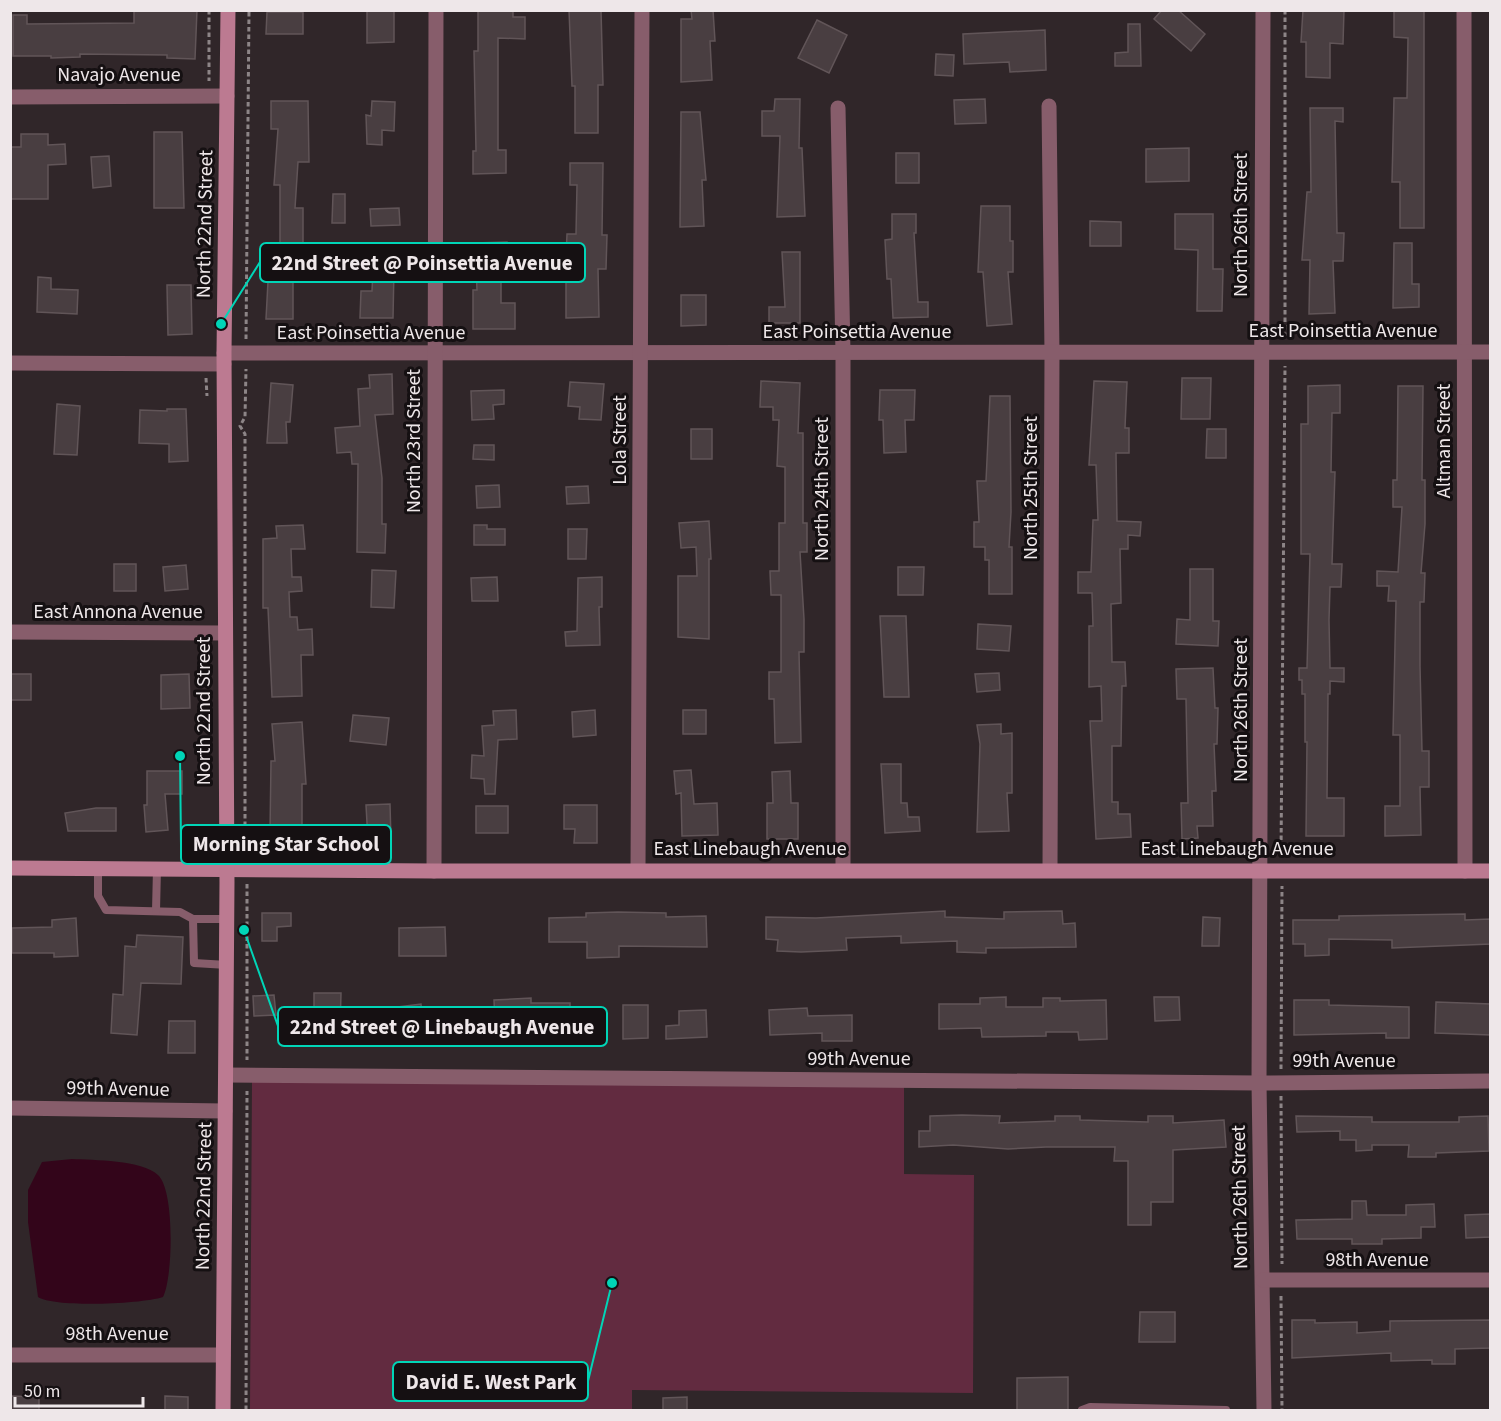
<svg xmlns="http://www.w3.org/2000/svg" width="1501" height="1421" font-family="'Source Sans 3',sans-serif">
	<style>
		.green { fill: #622b40 }
		.water { fill: #33051a }
		.building { fill: #493e41; stroke: #615558; stroke-width: 1.5 }
		.lines { fill: none; stroke-linecap: round; stroke-linejoin: round }
		.path { stroke: #8d8587; stroke-width: 3; stroke-dasharray: 4.5 3; stroke-linecap: butt }
		.lane { stroke: #875d6b; stroke-width: 8 }
		.street { stroke: #875d6b; stroke-width: 15 }
		.secondary { stroke: #bc7a91; stroke-width: 15 }
		.labels { text-anchor: middle; dominant-baseline: central; stroke-width: 6; stroke-linejoin: round; paint-order: stroke }
		.street-label { font-size: 20px; fill: #eee7e9; stroke: #151012 }
		.leader { fill: none; stroke: #00d5b7; stroke-width: 2 }
		.callout-dot { fill: #00d5b7; stroke: #151012; stroke-width: 2 }
		.callout { fill: #151012; stroke: #00d5b7; stroke-width: 2 }
		.callout-label { font-size: 21px; text-anchor: middle; font-weight: bold; fill: #eee7e9 }
	</style>
	<rect width="100%" height="100%" fill="#302629"/>
	<polygon class="green" points="252,1080 904,1084 904,1174 974,1175 973,1393 632,1390 632,1410 250,1410"/>
	<path class="water" d="M72 1159C93 1160 142 1160 158 1175 175 1190 173 1278 163 1297 142 1304 56 1308 38 1297L28 1222V1190L42 1162Z"/>
	<g class="building">
		<polygon points="197,10 195,59 167,58 167,55 80,54 80,57 51,58 51,56 13,56 13,15 27,15 27,24 134,23 134,11"/>
		<polygon points="367,10 394,10 394,42 367,43"/>
		<polygon points="478,10 513,10 513,17 525,17 525,39 498,38 498,150 506,150 506,173 473,174 473,151 476,151 474,51 478,51"/>
		<polygon points="569,10 601,10 603,85 598,85 598,133 575,133 575,86 572,86"/>
		<polygon points="691,10 713,10 715,41 710,41 712,80 681,82 681,19 692,19"/>
		<polygon points="1162,10 1178,10 1205,34 1191,51 1154,19"/>
		<polygon points="1303,10 1344,10 1343,44 1330,43 1330,78 1306,77 1306,42 1301,42"/>
		<polygon points="1394,10 1424,10 1424,228 1400,228 1400,182 1392,182 1394,98 1407,98 1408,38 1394,37"/>
		<polygon points="267,12 303,12 303,34 266,34"/>
		<polygon points="817,20 847,35 829,73 798,58"/>
		<polygon points="1128,24 1140,24 1141,66 1115,66 1115,53 1128,52"/>
		<polygon points="1045,30 1046,70 1010,72 1009,62 964,64 963,34"/>
		<polygon points="936,54 954,55 953,76 935,75"/>
		<polygon points="775,99 800,99 799,148 802,148 805,216 777,217 780,136 762,136 762,111 774,111"/>
		<polygon points="985,99 986,123 955,124 954,100"/>
		<polygon points="271,101 308,101 309,162 298,162 295,208 303,208 303,268 293,267 293,319 266,319 270,244 280,245 280,185 274,185 278,129 271,129"/>
		<polygon points="372,101 395,102 394,131 382,130 382,145 367,144 366,115 371,116"/>
		<polygon points="1310,108 1343,108 1343,122 1335,121 1337,233 1344,233 1343,261 1333,261 1335,313 1309,314 1310,260 1302,260 1307,192 1311,192"/>
		<polygon points="681,112 700,112 706,180 702,180 704,226 680,227"/>
		<polygon points="154,132 182,132 184,208 154,208"/>
		<polygon points="21,134 48,134 48,145 65,144 66,164 48,165 48,199 10,199 10,147 21,147"/>
		<polygon points="1189,148 1189,181 1146,182 1146,149"/>
		<rect x="896" y="153" width="23" height="30"/>
		<polygon points="109,156 111,186 93,188 91,157"/>
		<polygon points="570,163 603,163 602,235 607,235 606,269 598,269 599,317 566,318 566,279 552,278 553,256 566,256 567,234 576,234 577,185 570,185"/>
		<polygon points="333,194 345,194 345,223 332,223"/>
		<polygon points="981,206 1010,206 1010,241 1013,241 1013,272 1008,272 1012,324 987,326 983,272 978,272"/>
		<polygon points="399,208 400,225 371,226 370,209"/>
		<polygon points="892,214 916,214 916,233 914,233 918,302 928,302 928,317 893,318 891,279 887,279 885,240 892,239"/>
		<polygon points="1175,214 1213,214 1213,269 1223,269 1222,311 1197,311 1198,250 1175,249"/>
		<polygon points="1090,221 1121,222 1121,246 1090,246"/>
		<polygon points="507,242 508,269 501,269 501,303 515,303 515,329 473,329 473,290 477,290 475,243"/>
		<polygon points="1394,243 1412,243 1412,284 1419,284 1419,307 1393,308"/>
		<polygon points="782,252 800,252 800,323 769,323 769,307 785,307"/>
		<polygon points="373,268 394,269 393,318 360,318 361,291 372,291"/>
		<polygon points="38,277 51,278 51,289 78,290 77,314 37,312"/>
		<polygon points="167,285 191,285 192,334 168,335"/>
		<polygon points="681,295 706,295 706,325 681,326"/>
		<polygon points="392,374 393,414 375,415 382,478 382,524 386,524 385,553 357,552 358,464 352,464 351,452 337,453 335,428 360,426 358,389 370,388 369,375"/>
		<polygon points="1182,378 1211,378 1210,419 1181,419"/>
		<polygon points="761,381 800,383 798,433 803,433 803,523 807,523 807,552 800,552 804,619 804,652 799,652 801,742 775,743 774,699 769,699 769,672 781,672 781,595 771,595 770,571 779,571 779,523 785,523 785,467 777,466 779,420 773,420 773,407 760,407"/>
		<polygon points="1094,381 1127,382 1125,428 1129,428 1129,453 1116,453 1117,521 1141,522 1140,536 1128,535 1128,549 1120,549 1121,603 1111,604 1112,662 1125,662 1126,686 1122,686 1121,746 1112,746 1112,802 1118,802 1118,814 1130,814 1131,837 1096,839 1090,721 1102,721 1101,686 1089,687 1089,626 1093,626 1092,593 1078,593 1078,572 1091,572 1093,520 1098,520 1096,465 1089,465"/>
		<polygon points="570,382 604,384 601,420 579,419 580,407 568,406"/>
		<polygon points="271,383 293,385 290,422 286,422 287,443 267,443"/>
		<polygon points="1340,385 1340,413 1332,413 1331,472 1335,472 1332,564 1342,564 1341,587 1330,587 1329,620 1330,668 1344,668 1344,682 1330,681 1330,694 1328,694 1327,798 1344,798 1344,836 1306,836 1307,742 1305,742 1305,694 1302,694 1302,680 1299,680 1299,668 1307,668 1310,554 1301,554 1301,424 1308,424 1308,386"/>
		<polygon points="1398,386 1423,386 1422,480 1425,480 1425,524 1421,573 1425,573 1424,602 1420,602 1420,666 1422,751 1429,751 1429,787 1420,787 1421,835 1385,836 1385,806 1400,806 1400,735 1393,735 1396,601 1388,601 1389,586 1377,586 1377,571 1398,572 1402,507 1393,507 1393,480 1397,480"/>
		<polygon points="504,390 504,404 493,405 494,419 472,420 471,391"/>
		<polygon points="880,390 915,390 914,420 905,420 906,452 884,453 883,420 879,420"/>
		<polygon points="990,396 1010,396 1011,512 1009,547 1012,547 1012,594 989,594 989,560 985,560 985,547 974,547 974,522 979,522 977,481 986,481"/>
		<polygon points="57,404 80,406 77,455 54,454"/>
		<polygon points="167,409 186,409 188,461 169,462 169,444 139,443 140,410 167,411"/>
		<rect x="691" y="429" width="21" height="30"/>
		<polygon points="1207,429 1226,429 1226,458 1206,458"/>
		<polygon points="474,445 494,445 494,460 473,459"/>
		<polygon points="499,485 500,507 477,508 476,486"/>
		<polygon points="588,486 589,503 567,504 566,487"/>
		<polygon points="709,521 711,559 709,559 709,639 678,637 678,576 697,576 696,547 681,548 679,523"/>
		<polygon points="303,525 305,549 291,549 292,577 301,577 302,591 289,592 290,617 297,617 298,630 312,629 313,655 301,655 302,696 272,697 268,608 263,608 263,539 277,538 276,526"/>
		<polygon points="474,525 487,525 487,529 505,529 505,545 474,545"/>
		<polygon points="568,529 587,529 586,559 568,559"/>
		<rect x="114" y="564" width="22" height="27"/>
		<polygon points="186,565 188,589 165,591 163,567"/>
		<polygon points="898,567 924,567 923,595 898,595"/>
		<polygon points="1190,569 1213,569 1213,621 1219,621 1218,646 1176,644 1177,619 1190,620"/>
		<polygon points="372,570 396,571 394,608 371,607"/>
		<polygon points="497,577 498,601 472,601 471,578"/>
		<polygon points="602,577 602,607 599,607 600,645 566,646 565,632 577,631 578,578"/>
		<polygon points="880,616 906,616 909,697 884,697"/>
		<polygon points="978,624 1011,626 1009,651 977,649"/>
		<polygon points="1213,668 1215,708 1218,708 1217,744 1214,744 1216,791 1212,791 1213,826 1197,826 1198,838 1182,839 1181,803 1188,803 1186,699 1177,699 1176,669"/>
		<polygon points="999,673 1000,690 977,692 975,674"/>
		<rect x="11" y="674" width="20" height="26"/>
		<polygon points="189,674 190,708 161,709 161,675"/>
		<polygon points="516,710 517,739 498,740 495,794 485,794 484,779 471,778 472,755 484,756 482,726 494,725 493,711"/>
		<polygon points="595,710 596,735 573,737 572,712"/>
		<rect x="683" y="710" width="23" height="24"/>
		<polygon points="353,715 389,718 386,745 350,741"/>
		<polygon points="302,722 306,784 302,784 302,833 270,833 271,761 275,761 272,724"/>
		<polygon points="1001,724 1001,734 1012,733 1012,793 1007,793 1009,831 977,832 980,744 977,725"/>
		<polygon points="881,764 901,764 901,803 907,803 908,817 919,817 920,831 885,833"/>
		<polygon points="691,770 694,804 717,803 718,835 682,836 681,793 676,794 674,771"/>
		<polygon points="147,771 182,771 182,794 165,794 168,830 146,832 144,805 147,805"/>
		<polygon points="790,771 791,803 798,803 798,839 767,839 767,803 773,803 772,772"/>
		<polygon points="390,804 391,840 368,841 366,805"/>
		<polygon points="564,805 597,805 597,843 574,843 575,829 564,829"/>
		<rect x="476" y="806" width="32" height="27"/>
		<polygon points="96,808 116,808 116,831 68,831 65,813"/>
		<polygon points="945,911 945,917 1004,919 1004,912 1062,911 1063,924 1075,923 1076,947 986,948 986,953 957,952 957,941 901,943 901,936 846,938 847,950 801,952 777,951 778,940 766,939 766,917 816,918"/>
		<polygon points="618,912 666,913 666,917 706,916 707,947 619,946 619,957 587,958 587,942 549,942 549,918 586,917 586,913"/>
		<polygon points="262,913 291,913 291,926 277,927 277,941 262,941"/>
		<polygon points="1465,914 1465,920 1491,919 1491,944 1392,948 1392,940 1329,939 1329,955 1305,956 1305,944 1293,944 1293,920 1339,920 1339,916"/>
		<polygon points="1203,917 1220,918 1219,946 1202,946"/>
		<polygon points="76,918 78,956 54,957 54,953 12,953 12,928 52,927 52,920"/>
		<polygon points="445,927 446,956 399,956 399,928"/>
		<polygon points="137,935 183,937 181,984 141,983 137,1035 111,1033 113,994 123,995 125,946 136,947"/>
		<polygon points="314,993 341,993 340,1030 314,1030"/>
		<polygon points="274,995 276,1015 254,1016 253,996"/>
		<polygon points="1006,997 1006,1007 1043,1007 1043,998 1060,998 1060,1001 1106,1000 1107,1039 1079,1040 1078,1032 1046,1032 1046,1036 982,1037 981,1028 939,1029 939,1004 980,1004 980,998"/>
		<polygon points="1154,997 1179,997 1180,1020 1155,1021"/>
		<polygon points="531,998 531,1003 570,1003 570,1015 581,1015 582,1040 547,1040 547,1032 508,1034 507,1022 495,1023 494,1000"/>
		<polygon points="1294,1000 1329,1000 1329,1005 1409,1007 1409,1038 1386,1038 1386,1033 1294,1035"/>
		<polygon points="1436,1002 1491,1004 1491,1035 1435,1033"/>
		<polygon points="421,1004 423,1028 401,1030 398,1007"/>
		<polygon points="623,1005 648,1005 648,1038 623,1039"/>
		<polygon points="807,1008 808,1016 852,1015 852,1041 822,1041 822,1033 770,1035 769,1010"/>
		<polygon points="706,1010 707,1037 666,1039 666,1026 679,1025 679,1011"/>
		<polygon points="169,1021 195,1021 195,1053 168,1053"/>
		<polygon points="962,1115 1000,1116 999,1123 1055,1121 1055,1116 1080,1116 1080,1120 1148,1122 1148,1116 1173,1116 1173,1123 1224,1120 1226,1147 1173,1150 1173,1202 1151,1202 1151,1225 1128,1225 1128,1161 1114,1161 1115,1147 1046,1147 1008,1149 953,1145 919,1147 919,1131 930,1131 930,1116"/>
		<polygon points="1296,1116 1372,1117 1372,1122 1459,1122 1459,1117 1488,1116 1489,1151 1436,1153 1436,1157 1408,1157 1409,1145 1372,1145 1372,1150 1356,1151 1356,1140 1340,1140 1340,1131 1297,1132"/>
		<polygon points="1352,1201 1366,1201 1367,1215 1406,1215 1406,1205 1434,1204 1435,1227 1421,1227 1421,1238 1382,1239 1382,1244 1352,1244 1352,1239 1297,1239 1296,1220 1352,1219"/>
		<polygon points="1491,1214 1491,1237 1466,1238 1465,1215"/>
		<polygon points="1140,1312 1175,1312 1175,1342 1139,1342"/>
		<polygon points="1292,1320 1315,1320 1315,1323 1357,1322 1357,1333 1390,1331 1390,1321 1491,1320 1491,1348 1455,1349 1455,1364 1432,1364 1432,1360 1391,1361 1391,1353 1292,1358"/>
		<polygon points="1068,1377 1068,1410 1017,1410 1017,1378"/>
		<polygon points="11,1396 39,1397 39,1410 11,1410"/>
		<polygon points="165,1396 188,1397 188,1410 165,1410"/>
		<polygon points="687,1397 687,1410 663,1410 663,1398"/>
	</g>
	<g class="lines">
		<g class="path">
			<polyline points="209,10 209,81"/>
			<polyline points="1285,10 1285,336"/>
			<polyline points="246,339 249,10"/>
			<polyline points="206,378 207,396"/>
			<polyline points="1281,855 1285,366"/>
			<polyline points="245,856 245,434 240,426 245,417 246,369"/>
			<polyline points="247,884 247,1060"/>
			<polyline points="1281,1069 1282,886"/>
			<polyline points="1281,1096 1282,1264"/>
			<polyline points="1281,1296 1282,1410"/>
			<polyline points="246,1410 247,1091"/>
		</g>
		<g class="lane">
			<polyline points="98,868 98,896 106,910 180,912 193,919 194,963 227,965"/>
			<polyline points="156,911 157,868"/>
			<polyline points="193,919 227,919"/>
			<polyline points="1082,1410 1090,1407 1226,1410"/>
		</g>
		<g class="street">
			<polyline points="1263,10 1259,1083 1264,1410"/>
			<polyline points="1464,10 1465,871"/>
			<polyline points="10,97 227,96"/>
			<polyline points="1049,106 1052,353 1050,870"/>
			<polyline points="838,108 843,353 843,870"/>
			<polyline points="224,353 1490,352"/>
			<polyline points="10,363 224,364"/>
			<polyline points="10,632 225,633"/>
			<polyline points="638,870 642,10"/>
			<polyline points="434,871 436,10"/>
			<polyline points="226,1075 1259,1083 1490,1081"/>
			<polyline points="10,1108 225,1111"/>
			<polyline points="1263,1280 1490,1280"/>
			<polyline points="10,1355 223,1355"/>
		</g>
		<g class="secondary">
			<polyline points="10,868 434,871 1490,871"/>
			<polyline points="223,1410 227,882 224,353 228,10"/>
		</g>
	</g>
	<g class="labels">
		<g class="street-label">
			<text x="119" y="75">Navajo Avenue</text>
			<text transform="translate(205 224) rotate(-89)">North 22nd Street</text>
			<text transform="translate(1241 225) rotate(-90)">North 26th Street</text>
			<text x="1343" y="331">East Poinsettia Avenue</text>
			<text x="857" y="332">East Poinsettia Avenue</text>
			<text x="371" y="333">East Poinsettia Avenue</text>
			<text transform="translate(620 440) rotate(-90)">Lola Street</text>
			<text transform="translate(414 441) rotate(-90)">North 23rd Street</text>
			<text transform="translate(1444 441) rotate(-90)">Altman Street</text>
			<text transform="translate(1031 488) rotate(-90)">North 25th Street</text>
			<text transform="translate(822 489) rotate(-90)">North 24th Street</text>
			<text x="118" y="612">East Annona Avenue</text>
			<text transform="translate(1241 710) rotate(-90)">North 26th Street</text>
			<text transform="translate(204 711) rotate(-90)">North 22nd Street</text>
			<text x="750" y="849">East Linebaugh Avenue</text>
			<text x="1237" y="849">East Linebaugh Avenue</text>
			<text x="859" y="1059">99th Avenue</text>
			<text x="1344" y="1061">99th Avenue</text>
			<text transform="translate(118 1089) rotate(1)">99th Avenue</text>
			<text transform="translate(204 1196) rotate(-89)">North 22nd Street</text>
			<text transform="translate(1240 1197) rotate(-91)">North 26th Street</text>
			<text x="1377" y="1260">98th Avenue</text>
			<text x="117" y="1334">98th Avenue</text>
		</g>
	</g>
	<path class="leader" d="M221 324L260 262M180 756L181 844M244 930L278 1026M612 1283L588 1381"/>
	<g class="callout-dot">
		<circle cx="221" cy="324" r="6"/>
		<circle cx="180" cy="756" r="6"/>
		<circle cx="244" cy="930" r="6"/>
		<circle cx="612" cy="1283" r="6"/>
	</g>
	<g class="callout">
		<rect x="260" y="243" width="325" height="39" rx="6"/>
		<rect x="181" y="825" width="210" height="39" rx="6"/>
		<rect x="278" y="1007" width="329" height="39" rx="6"/>
		<rect x="393" y="1362" width="195" height="39" rx="6"/>
	</g>
	<g class="callout-label">
		<text x="422" y="270">22nd Street @ Poinsettia Avenue</text>
		<text x="286" y="851">Morning Star School</text>
		<text x="442" y="1034">22nd Street @ Linebaugh Avenue</text>
		<text x="491" y="1389">David E. West Park</text>
	</g>
	<rect width="1501" height="1421" fill="none" stroke="#eee7e9" stroke-width="24"/>
	<path d="M15 1397v9h128v-9" fill="none" stroke="#eee7e9" stroke-width="3"/>
	<text x="24" y="1397" font-size="18" fill="#eee7e9" stroke="#151012" stroke-width="4.5" paint-order="stroke">50 m</text>
</svg>
